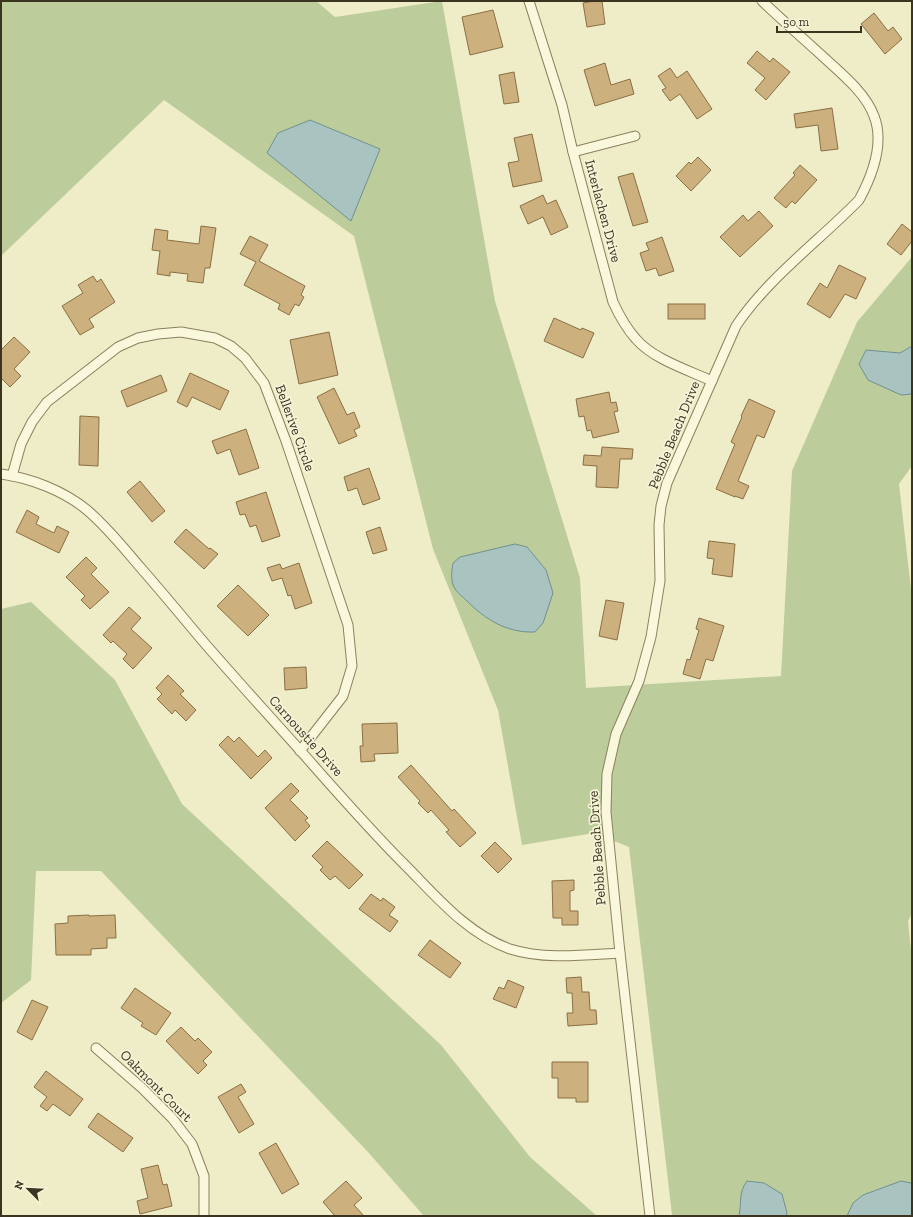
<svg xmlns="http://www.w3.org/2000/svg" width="913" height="1217" font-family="'Zilla Slab',serif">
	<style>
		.green { fill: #bccd9b }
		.water { fill: #a9c3c1; stroke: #6f9191 }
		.building { fill: #ccb17e; stroke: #8a6f43 }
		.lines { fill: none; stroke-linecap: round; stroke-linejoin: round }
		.minor-casing { stroke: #8b805d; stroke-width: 11 }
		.minor { stroke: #f9f7dc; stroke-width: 9 }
		.labels { text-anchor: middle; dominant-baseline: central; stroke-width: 3.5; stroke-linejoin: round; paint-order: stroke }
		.street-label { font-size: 14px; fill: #3b3420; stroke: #f6f4d8 }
	</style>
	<rect width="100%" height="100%" fill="#efecc8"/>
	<g class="green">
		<polygon points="1,1 316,1 335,17 442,1 495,301 580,578 586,688 781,676 792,471 857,322 912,257 912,466 899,484 912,598 912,913 908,921 912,961 912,1216 664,1216 672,1215 629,847 594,833 522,845 498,710 433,549 354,236 164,100 1,256"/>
		<polygon points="31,602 115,680 182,804 441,1045 530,1157 597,1216 424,1216 368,1152 101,871 36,871 31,980 1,1003 1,609"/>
	</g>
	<g class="water">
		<polygon points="310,120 380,149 351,221 267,153 278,133"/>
		<polygon points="912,346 912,394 901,395 868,380 859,364 866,350 900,353"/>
		<path d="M515 544 527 547 546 570 553 593 543 623 535 632C507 633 486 620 467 601 463 597 456 592 454 587 450 579 452 570 453 563L460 557Z"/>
		<path d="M747 1181 764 1183 782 1194 787 1213 786 1216H739C742 1202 738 1193 747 1181Z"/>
		<polygon points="901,1181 911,1183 912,1184 912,1216 847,1216 853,1203 863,1195"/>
	</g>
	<g class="building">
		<polygon points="594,1 602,1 605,24 587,27 583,3"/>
		<polygon points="493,10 503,47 470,55 462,17"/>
		<polygon points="874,13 888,31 893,27 902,39 885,54 861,24"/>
		<polygon points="757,51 770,62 773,58 790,72 766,100 755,90 765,78 747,63"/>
		<polygon points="605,63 611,85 630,79 634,94 595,106 584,70"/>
		<polygon points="670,68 677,78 687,71 712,109 697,119 680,94 670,101 662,90 666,88 658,76"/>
		<polygon points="514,72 519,102 504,104 499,75"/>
		<polygon points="832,108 838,149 821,151 818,125 796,128 794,114"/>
		<polygon points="532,134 542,181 513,187 508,163 519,161 514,138"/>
		<polygon points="698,157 711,170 691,191 676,176 689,162 691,164"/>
		<polygon points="800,165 817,180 795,204 792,201 786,208 774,198 795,175 793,173"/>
		<polygon points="633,173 648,222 633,226 618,177"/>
		<polygon points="543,195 547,204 556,200 568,227 551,235 543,217 528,224 520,206"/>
		<polygon points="759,211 773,226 740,257 720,237 743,215 748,221"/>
		<polygon points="902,224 912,232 912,241 901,255 887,244"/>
		<polygon points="201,226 216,228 210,268 205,268 203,283 187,281 188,274 170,272 170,276 157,274 160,251 152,250 155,229 168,231 167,240 199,244"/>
		<polygon points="250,236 268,245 259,261 305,286 301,295 304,297 299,306 295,304 289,315 278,309 280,304 244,285 256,262 240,254"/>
		<polygon points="662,237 674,271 659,276 656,268 646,271 640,253 649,250 646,243"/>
		<polygon points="839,265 866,278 856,299 845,294 830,318 807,304 820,283 827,288"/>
		<polygon points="93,276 97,282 101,279 115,302 89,319 94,327 80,335 62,306 83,293 78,285"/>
		<rect x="668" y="304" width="37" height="15"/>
		<polygon points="554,318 581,330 582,328 594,333 583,358 544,341"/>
		<polygon points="329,332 338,375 299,384 290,340"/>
		<polygon points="14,337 30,352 14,369 21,376 10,387 1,378 1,350"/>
		<polygon points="190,373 229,391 220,410 192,397 187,407 177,402"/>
		<polygon points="161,375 167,391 127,407 121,391"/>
		<polygon points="334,388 347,415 354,412 360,427 354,430 357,436 339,444 317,397"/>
		<polygon points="609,392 611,403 616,402 618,411 614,412 619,432 593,438 591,430 587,431 584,416 579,417 576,399"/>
		<polygon points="749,399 775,411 764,438 757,435 738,481 749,486 743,499 735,496 735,497 716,489 735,444 731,442 742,417 741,416"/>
		<polygon points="80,416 99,417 98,466 79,465"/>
		<polygon points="246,429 259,468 239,475 230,449 217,454 212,441"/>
		<polygon points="602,447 633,449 632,459 620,459 618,488 596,487 597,466 583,465 584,455 601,456"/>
		<polygon points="369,468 380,499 363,505 357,488 348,491 344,477"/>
		<polygon points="140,481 165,511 152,522 127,492"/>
		<polygon points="266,492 280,536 262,542 256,525 250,527 245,514 240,515 236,502"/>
		<polygon points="27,510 39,517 36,524 54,533 57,526 69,532 59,553 16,532"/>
		<polygon points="380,527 387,550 373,554 366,532"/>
		<polygon points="186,529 209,549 210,548 218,554 204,569 174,542"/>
		<polygon points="709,541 735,544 732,577 712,574 714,559 707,558"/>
		<polygon points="86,557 97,568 91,574 109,592 90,609 81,600 85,596 66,577"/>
		<polygon points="299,563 312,603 295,609 291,595 288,596 282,578 272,581 267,568 280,564 282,569"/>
		<polygon points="238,585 269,615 248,636 217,606"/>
		<polygon points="606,600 624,603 617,640 599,636"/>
		<polygon points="129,607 141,618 131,629 152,648 133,669 123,659 127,654 113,641 111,643 103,635"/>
		<polygon points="699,618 724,626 713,661 706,659 700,679 683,674 687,659 690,660 699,630 696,629"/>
		<polygon points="306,667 307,688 285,690 284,668"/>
		<polygon points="168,675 184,691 180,694 196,710 186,721 175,710 172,714 157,699 162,694 156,688"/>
		<polygon points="397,723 398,753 374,754 375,761 361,762 360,746 363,746 362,724"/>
		<polygon points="228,736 234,742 239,737 258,757 265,750 272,758 251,779 219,745"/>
		<polygon points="411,765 452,811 454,809 476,833 460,847 446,832 449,830 431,810 428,813 418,803 420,801 398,777"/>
		<polygon points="291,783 299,791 290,800 308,818 305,820 310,826 295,841 265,808"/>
		<polygon points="327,841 363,875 349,889 335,876 330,880 320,870 323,867 312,856"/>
		<polygon points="495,842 512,859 498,873 481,856"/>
		<polygon points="574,880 574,890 570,891 570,911 578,911 578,925 562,925 562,918 553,918 552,881"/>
		<polygon points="371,894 381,901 383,898 395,907 389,915 398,921 390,932 359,909"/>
		<polygon points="89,915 89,916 115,915 116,938 107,938 107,948 91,949 91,955 56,955 55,924 68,923 68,916"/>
		<polygon points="430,940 461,963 450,978 418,955"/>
		<polygon points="581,977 582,992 589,992 590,1010 596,1010 597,1024 568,1026 567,1013 573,1013 572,993 567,993 566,978"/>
		<polygon points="508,980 524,987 516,1008 493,999 499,987 504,989"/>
		<polygon points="135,988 171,1013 156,1035 141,1026 143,1023 121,1008"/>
		<polygon points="32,1000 48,1007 32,1040 17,1032"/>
		<polygon points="181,1027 195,1041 198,1038 212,1052 203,1061 207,1065 198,1074 166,1041"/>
		<polygon points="552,1062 588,1062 588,1102 576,1102 576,1098 558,1098 558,1078 552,1078"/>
		<polygon points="46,1071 83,1099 70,1116 53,1104 47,1111 40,1106 47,1097 34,1087"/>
		<polygon points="241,1084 246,1092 238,1097 254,1124 239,1133 218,1097"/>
		<polygon points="98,1113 133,1138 123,1152 88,1127"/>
		<polygon points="276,1143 299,1184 282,1194 259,1153"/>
		<polygon points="158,1165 163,1185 167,1184 172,1206 140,1214 137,1201 148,1198 141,1169"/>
		<polygon points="346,1181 362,1198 354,1205 364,1216 335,1216 323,1202"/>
	</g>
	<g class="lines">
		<defs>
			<g id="minor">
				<path d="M529 1 562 105 573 152 613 302C619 315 626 328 636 339 653 359 688 370 712 381"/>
				<polyline points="573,152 635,136"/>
				<path d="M1 474C31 478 64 491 87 510 107 527 123 547 140 567 161 591 181 615 201 639 238 682 276 723 313 765 343 799 373 833 405 865 436 896 467 934 510 949 545 960 584 955 620 953"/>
				<polyline points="12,476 21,444 32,422 47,402 118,347 138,338 158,334 181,332 215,338 231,346 245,358 264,383 286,441 348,625 352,666 343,696 300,751"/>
				<polyline points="96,1048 142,1088 172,1118 192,1144 204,1176 204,1216"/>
				<path d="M650 1216 620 953 606 812 607 774 616 734 639 681 651 637 660 581 659 525 661 506 667 483 736 326C769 277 818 242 859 200 872 176 885 144 874 116 865 91 837 70 818 52 799 35 780 18 762 1"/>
			</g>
		</defs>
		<use href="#minor" class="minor-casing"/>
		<use href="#minor" class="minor"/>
	</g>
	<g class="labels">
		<g class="street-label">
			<text transform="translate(603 211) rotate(75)">Interlachen Drive</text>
			<text transform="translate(295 428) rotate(70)">Bellerive Circle</text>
			<text transform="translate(674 435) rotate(-68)">Pebble Beach Drive</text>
			<text transform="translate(306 736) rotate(48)">Carnoustie Drive</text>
			<text transform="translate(597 848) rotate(-94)">Pebble Beach Drive</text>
			<text transform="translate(156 1086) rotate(45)">Oakmont Court</text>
		</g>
	</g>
	<rect width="913" height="1217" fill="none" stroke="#3b3420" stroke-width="4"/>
	<g transform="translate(28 1189) rotate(294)" stroke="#f6f4d8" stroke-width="3" paint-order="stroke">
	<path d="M0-3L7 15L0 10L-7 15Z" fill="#3b3420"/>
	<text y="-6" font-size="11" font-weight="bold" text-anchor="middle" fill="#3b3420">N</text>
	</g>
	<path d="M777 26v6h84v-6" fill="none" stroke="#3b3420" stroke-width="2"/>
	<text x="783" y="26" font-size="12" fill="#3b3420" stroke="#f6f4d8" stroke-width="3" paint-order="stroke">50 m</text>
</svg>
